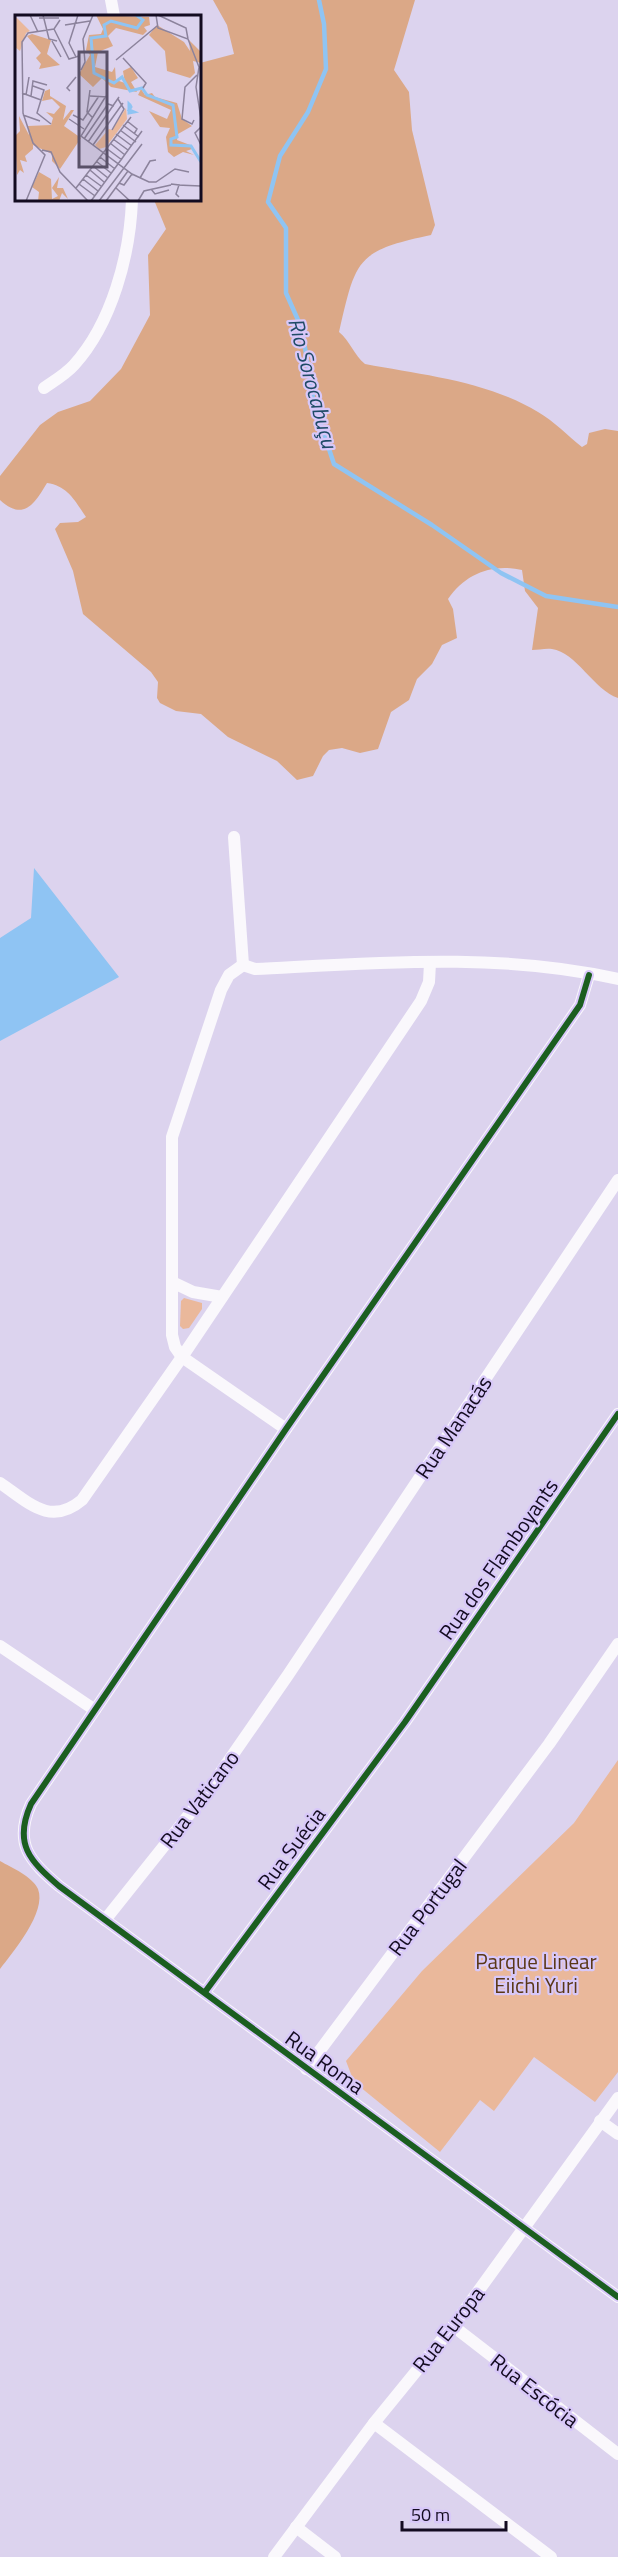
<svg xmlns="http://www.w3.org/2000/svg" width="618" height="2557" font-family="'Titillium Web',sans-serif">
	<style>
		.green { fill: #eab89b }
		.forest { fill: #dba887 }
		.water { fill: #8fc4f3 }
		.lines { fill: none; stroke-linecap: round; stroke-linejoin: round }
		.stream { stroke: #8fc4f3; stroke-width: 4.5 }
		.street { stroke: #faf8fc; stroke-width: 12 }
		.cycleway-casing { stroke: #d8c8f9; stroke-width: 10 }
		.cycleway { stroke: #1b5e20; stroke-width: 6 }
		.labels { text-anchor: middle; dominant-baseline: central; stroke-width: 4.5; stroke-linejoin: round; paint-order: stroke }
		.street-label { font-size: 21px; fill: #130b20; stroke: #d8c8f9 }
		.park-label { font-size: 21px; fill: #5a3717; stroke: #d8c8f9 }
		.water-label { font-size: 22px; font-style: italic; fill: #1f4b67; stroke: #d8c8f9 }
		.inset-river { fill: none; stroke: #8fc4f3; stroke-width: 3 }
		.inset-road { fill: none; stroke: #8c839c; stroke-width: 1.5 }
		.view { fill: #595168; fill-opacity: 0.15; stroke: #595168; stroke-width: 3 }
		.inset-edge { fill: none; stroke: #130b20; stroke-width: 3 }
	</style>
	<rect width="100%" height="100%" fill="#dcd3ee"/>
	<g class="green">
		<polygon points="184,1298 202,1303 202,1309 189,1328 183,1329 180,1326 181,1301"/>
		<polygon points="618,1760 618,2072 595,2102 534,2057 494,2111 480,2100 440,2152 354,2082 346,2061 422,1971 574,1823"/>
	</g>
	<g class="forest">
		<path d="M213 0H415L394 70 409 92 412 130 435 225 431 235C355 251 356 260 339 332 350 341 354 355 365 364 423 375 487 381 538 412 554 421 568 436 582 447L587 444 589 433 605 429 618 431V698C594 690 576 652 552 649 546 648 538 650 532 650L538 608 525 591 522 570C492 563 465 574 448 599L453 609 457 638 442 645 432 664 417 679 409 700 391 712 378 749 360 753 342 748 329 750 323 756 313 776 297 780 277 761 228 737 201 714 176 711 160 703 157 698 158 682 151 672 83 614 73 571 55 529 60 523 78 522 86 517C75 501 68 486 47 483 35 503 24 522 0 500V476L40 425 58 412 90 401 121 369 150 315 148 255 166 229 154 200H200V63L234 54 227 25Z"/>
		<path d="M0 1861C12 1868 32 1876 38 1889 47 1912 13 1952 0 1969Z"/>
	</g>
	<polygon class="water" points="34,868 119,977 0,1041 0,938 31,918"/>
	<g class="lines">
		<polyline class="stream" points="319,0 324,24 326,69 308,112 280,156 268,202 286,228 286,293 302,329 314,404 334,464 432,525 501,573 546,596 618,607"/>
		<g class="street">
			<polyline points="111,0 114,16"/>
			<path d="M44 388C54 381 66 374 74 365 112 323 130 255 132 200"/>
			<polyline points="234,837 243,965"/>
			<polyline points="243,965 229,975 221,990 172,1137 172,1335 175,1347 182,1357 286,1429"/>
			<path d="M243 965 255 969C374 963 500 952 618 979"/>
			<path d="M589 975 580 1005 286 1429 31 1804C13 1844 30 1861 59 1886L618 2297"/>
			<polyline points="172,1282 193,1292 222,1297"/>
			<path d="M0 1483C28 1502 50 1527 82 1500L182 1357 421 1001 429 982 430 963"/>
			<polyline points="0,1646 95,1710"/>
			<polyline points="105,1920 207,1792 288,1675 618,1180"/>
			<polyline points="205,1992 405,1722 618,1414"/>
			<polyline points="306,2069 549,1744 618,1644"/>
			<polyline points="600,2121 618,2134"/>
			<polyline points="453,2326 618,2454"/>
			<polyline points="374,2423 551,2557"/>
			<polyline points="296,2527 335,2557"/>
			<polyline points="274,2557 374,2423 453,2326 618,2098"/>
		</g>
		<defs>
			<g id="cycleway">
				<path d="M589 975 580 1005 286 1429 31 1804C13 1844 30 1861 59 1886L618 2297"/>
				<polyline points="205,1992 405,1722 618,1414"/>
			</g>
		</defs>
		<use href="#cycleway" class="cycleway-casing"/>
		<use href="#cycleway" class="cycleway"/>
	</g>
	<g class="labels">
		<g class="street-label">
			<text transform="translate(453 1427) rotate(-56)">Rua Manacás</text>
			<text transform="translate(498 1559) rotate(-55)">Rua dos Flamboyants</text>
			<text transform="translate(199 1799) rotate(-53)">Rua Vaticano</text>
			<text transform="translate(291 1848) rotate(-53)">Rua Suécia</text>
			<text transform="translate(427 1907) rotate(-53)">Rua Portugal</text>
			<text transform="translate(325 2062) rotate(36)">Rua Roma</text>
			<text transform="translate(448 2329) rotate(-52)">Rua Europa</text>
			<text transform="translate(535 2390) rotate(38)">Rua Escócia</text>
		</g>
		<g class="park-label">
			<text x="536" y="1961">Parque Linear<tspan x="536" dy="24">Eiichi Yuri</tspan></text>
		</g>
		<g class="water-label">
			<text transform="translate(313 383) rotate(75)">Rio Sorocabuçu</text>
		</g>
	</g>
	<g transform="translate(15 15)">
		<rect width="186" height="186" fill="#dcd3ee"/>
		<path d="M0 1 15 16 11 18 5 36 0 32ZM111 93 112 104 91 132 84 134 80 130 94 114 97 115Z" fill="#eab89b"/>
		<path d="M81 0 134 2 135 10 129 12 132 16 128 20 101 13 93 21 98 31 83 37 80 52 97 57 100 52 101 65 110 68 108 56 116 52 123 63 116 67 122 77 96 72 87 63 78 72 64 59 75 40 71 35 74 20 86 19 88 14ZM142 10 169 27 175 36 174 25 186 37V48L178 46 180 58 175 63 152 56 150 36 134 20ZM17 19 36 25 32 39 45 50 24 54 26 49 21 43 26 38 12 21ZM35 74V81L51 91 48 105 56 95H59L49 111 66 123 45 154 37 146V139L18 130V134L10 141 12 147 5 145 9 158 5 155 2 160 0 121 5 116 4 101 14 120 13 111 36 110 38 103 31 97 39 99 45 92 37 84 27 86 30 76ZM126 74 130 80 137 78 140 82 162 88 167 104 177 111 163 119 162 125 175 130 177 134 171 136 179 140 168 137 159 142 153 137 151 122 155 113 145 112 134 96 152 104 156 95 123 80ZM24 157 36 164 37 184 43 181 37 173 44 162 42 173H48L53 184 47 178 44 186H23L24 177 17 172Z" fill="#dba887"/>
		<path class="inset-river" d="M121 0 128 5 122 13 96 6 89 10 91 21 76 23 79 58 99 68 107 62 115 76 127 73 132 80 158 90 162 122 156 124V130L176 131 186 147M114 89 115 90 116 92 114 95 119 97 114 98Z"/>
		<path class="inset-road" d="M15 0 23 17M28 0 34 24 42 26M141 0 143 13 173 24 184 52 181 72 186 104M143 0 171 13 173 24M24 3H44M50 10 75 6M39 14 54 44 64 41M37 26 46 42M61 42 54 28 63 0M108 43 131 68 128 73M101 45 142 11M66 55 70 47 68 24 78 0M18 71 29 75 22 98 36 109M75 75 72 97 77 102M55 76 52 73 61 62M7 78 26 85M11 80 14 62M16 81 18 66 32 70M75 81 93 82M91 81 66 121 117 159 134 167H141L160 154 174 157M8 100 25 106M58 100 68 105 84 81M54 104 69 114M179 105 177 109 167 104 170 72 182 60M112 106 122 114 119 119M108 110 124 122M186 112 180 118 186 130M97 115 109 94 103 84M105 115 121 127M101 119 117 131M69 124 93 89 99 91M98 124 113 135M73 127 104 82M95 128 110 140M78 130 108 88M91 133 107 145M27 135 36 137 45 157 73 186M85 142 100 154M81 146 96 158M78 151 93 163M75 155 89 167M71 160 86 171M125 163 135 146 141 145M68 164 83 176M104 168 109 170 117 159M64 169 80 181M156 169 164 170 161 179 164 182M162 170 186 171M61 173 116 102M101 173 115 186M136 174 140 179 154 175M11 186 30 140 18 128 8 98 7 27 13 18 39 14 45 5M76 186 127 116M84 186 127 129M91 186 113 156M123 186 129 176 156 170"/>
		<path class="view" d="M64 37H92V152H64Z"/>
		<rect width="186" height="186" class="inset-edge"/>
	</g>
	<path d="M402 2521v9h104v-9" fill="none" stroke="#130b20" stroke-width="3"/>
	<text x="411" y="2521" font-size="18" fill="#130b20" stroke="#d8c8f9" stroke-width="4.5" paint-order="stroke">50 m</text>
</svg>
